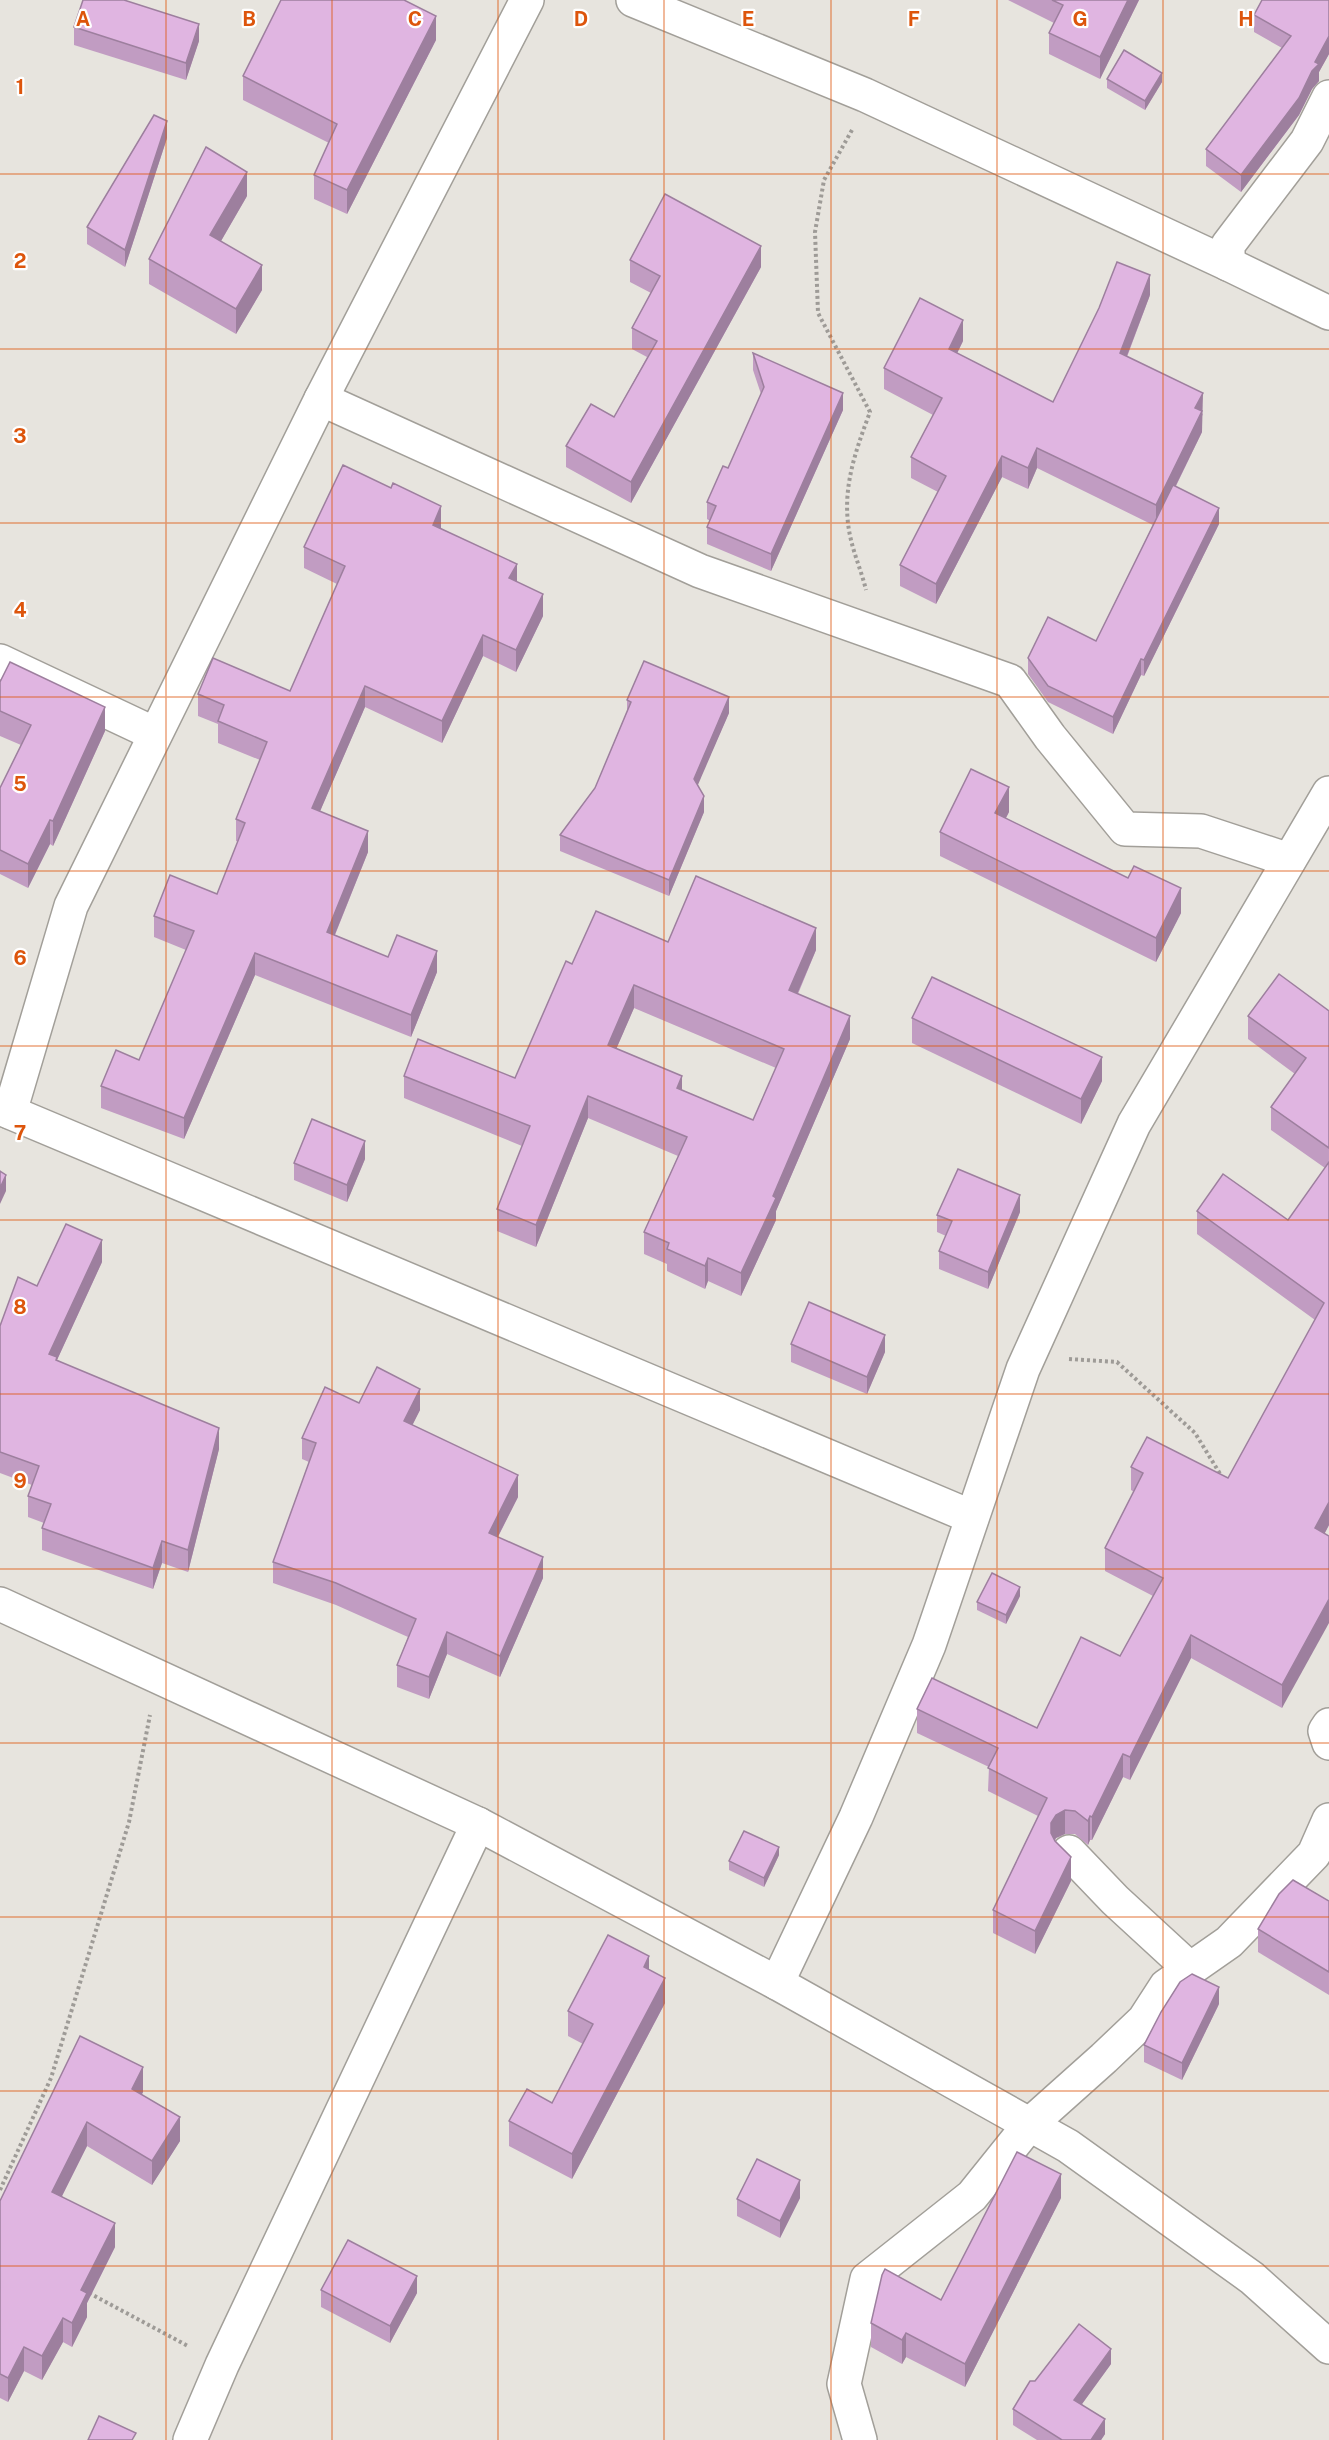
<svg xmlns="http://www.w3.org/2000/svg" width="1329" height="2440" font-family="'Public Sans',sans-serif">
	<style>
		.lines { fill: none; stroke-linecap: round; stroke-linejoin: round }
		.minor-casing { stroke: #a29f99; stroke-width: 36 }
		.path { stroke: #9e9b97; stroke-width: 4; stroke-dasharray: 3 3; stroke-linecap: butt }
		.minor { stroke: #fff; stroke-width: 33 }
		.wall { fill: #c19cc2; fill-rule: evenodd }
		.shaded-wall { fill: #9d7f9e }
		.building { fill: #e0b5e1; stroke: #9d7f9e; stroke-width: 1.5; fill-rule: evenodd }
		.grid { fill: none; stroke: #dd550c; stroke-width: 1.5; stroke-opacity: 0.55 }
		.grid-label { font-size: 20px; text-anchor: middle; font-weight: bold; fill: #dd550c; stroke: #fff; stroke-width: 4.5; stroke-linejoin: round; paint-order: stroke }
	</style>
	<rect width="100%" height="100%" fill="#e7e4de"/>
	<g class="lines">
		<defs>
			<g id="minor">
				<polyline points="633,0 865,95 1228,264 1329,313"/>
				<polyline points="1228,264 1228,245 1307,141 1329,97"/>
				<polyline points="321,399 700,571 1010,681 1050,737 1125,829 1201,831 1289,860"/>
				<polyline points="0,661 155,734"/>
				<polyline points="0,1108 972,1517"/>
				<polyline points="10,1112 71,906 321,399 527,0"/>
				<polyline points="0,1604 478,1824 777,1983 1068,2146 1252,2278 1329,2347"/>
				<polyline points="1329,1725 1325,1731 1329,1743"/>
				<polyline points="1069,1852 1115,1900 1190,1969"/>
				<polyline points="777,1983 856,1817 929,1645 1023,1369 1134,1124 1329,793"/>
				<polyline points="190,2440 222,2365 478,1824"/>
				<polyline points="860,2440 844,2384 867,2279 972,2196 1029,2125 1104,2058 1144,2020 1166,1986 1229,1942 1314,1854 1329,1820"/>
			</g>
		</defs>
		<use href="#minor" class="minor-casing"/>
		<g class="path">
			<path d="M852 130 824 180 815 232 818 313 870 412C854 455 840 494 851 540 855 557 862 573 866 590"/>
			<polyline points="1069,1359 1117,1362 1195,1433 1222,1477"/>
			<polyline points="0,2190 51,2078 129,1822 150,1715"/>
			<polyline points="89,2293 188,2346"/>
		</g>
		<use href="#minor" class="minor"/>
	</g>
	<g class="wall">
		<polygon points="1008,0 1139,0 1100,79 1049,54 1049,33 1054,23"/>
		<polygon points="1329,0 1329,54 1319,72 1319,81 1312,89 1299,115 1241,192 1206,166 1206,149 1282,48 1254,32 1254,15"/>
		<polygon points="74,27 199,41 186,80 74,45"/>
		<polygon points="436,40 347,214 314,199 314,175 329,143 243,100 243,76"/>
		<polygon points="1107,79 1162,82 1145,110 1107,88"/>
		<polygon points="167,138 125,267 87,244 87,227"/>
		<polygon points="247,196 221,241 262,290 236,334 149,284 149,259"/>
		<polygon points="630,260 761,267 631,503 566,467 566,446 614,417 647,357 632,349 632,328 651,293 630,282"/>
		<polygon points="1150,295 1127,357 1203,414 1202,416 1202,432 1176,486 1219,524 1144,676 1141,675 1113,734 1048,702 1028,674 1028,658 1096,641 1153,525 1037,468 1028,489 1002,477 936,604 900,586 900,565 938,492 911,478 911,457 933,415 884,389 884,368 963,341 957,353 1053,402"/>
		<polygon points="753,353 843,410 771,571 707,544 707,527 710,521 707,519 707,502 728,468 761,394 753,370"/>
		<polygon points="441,528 517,582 543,616 516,672 483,656 442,743 365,707 320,811 368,852 335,935 388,957 437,972 411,1037 255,975 184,1139 101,1108 101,1086 139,1060 186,950 154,937 154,916 217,894 238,842 236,841 236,819 260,760 218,743 218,724 198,716 198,694 290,691 337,584 304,568 304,547"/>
		<polygon points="0,682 105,731 53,846 50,844 28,888 0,874 0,788 21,745 0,736"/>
		<polygon points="627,700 729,713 697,785 704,812 669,896 560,851 560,835 595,788 627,712"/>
		<polygon points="1009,812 1006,818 1181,913 1156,962 940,856 940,832"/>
		<path d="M668 942 816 950 798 994 850 1039 776 1211V1220L741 1296 708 1281 705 1289 667 1271V1264L644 1254V1232L678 1156 588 1118 536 1247 497 1231V1209L522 1146 404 1098V1076L515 1078 572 964ZM634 1008 776 1068 753 1120 682 1090 616 1049Z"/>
		<polygon points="1329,1011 1329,1525 1324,1534 1282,1708 1191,1658 1130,1780 1123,1777 1092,1840 1090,1840 1088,1845 1075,1834 1065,1834 1056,1838 1055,1841 1071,1881 1035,1954 993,1933 993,1910 1038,1816 988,1791 989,1767 917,1733 917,1709 1037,1728 1120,1656 1153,1596 1105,1571 1105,1548 1134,1492 1131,1490 1131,1467 1228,1478 1315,1320 1197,1234 1197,1211 1288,1220 1325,1168 1271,1130 1271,1107 1295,1074 1248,1039 1248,1016"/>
		<polygon points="912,1018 1102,1081 1081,1124 912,1043"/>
		<polygon points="365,1159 347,1202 294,1180 294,1163"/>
		<polygon points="1020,1212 988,1289 939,1269 939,1251 946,1236 937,1232 937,1215"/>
		<polygon points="102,1262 57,1360 219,1449 188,1572 162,1563 153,1589 42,1550 42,1528 44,1523 28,1517 28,1496 32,1485 0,1473 0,1326 37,1286"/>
		<polygon points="791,1344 885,1352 867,1394 791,1362"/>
		<polygon points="359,1403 420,1410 412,1425 518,1497 498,1537 543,1578 500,1677 447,1654 429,1699 397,1687 397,1665 408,1637 336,1605 273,1583 273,1562 309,1462 302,1459 302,1438"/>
		<polygon points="1020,1596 1006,1624 977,1610 977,1602"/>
		<polygon points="779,1855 764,1887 729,1870 729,1861"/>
		<polygon points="1329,1901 1329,1995 1258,1952 1258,1929"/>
		<polygon points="649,1970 665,2003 572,2179 509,2146 509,2121 552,2103 583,2044 568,2036 568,2011"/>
		<polygon points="1219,2004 1182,2080 1144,2062 1144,2045"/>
		<polygon points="80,2036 143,2092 142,2094 180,2141 152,2185 87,2146 62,2196 115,2247 87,2303 87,2317 72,2347 63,2342 42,2380 24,2371 8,2402 0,2398 0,2201"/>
		<polygon points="800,2198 780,2238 737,2216 737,2199"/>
		<polygon points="1061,2198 965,2387 906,2357 902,2364 871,2347 871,2323 941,2300"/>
		<polygon points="321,2290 417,2293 390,2343 321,2307"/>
		<polygon points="1111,2364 1082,2404 1105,2434 1101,2440 1037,2440 1013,2425 1013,2409 1035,2381"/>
	</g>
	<g class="shaded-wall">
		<polygon points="1128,0 1139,0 1100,79 1100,57"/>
		<polygon points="436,16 436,40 347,214 347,190"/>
		<polygon points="199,24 199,41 186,80 186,63"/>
		<polygon points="1329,36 1329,54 1319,72 1319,81 1312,89 1299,115 1241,192 1241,175 1315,62"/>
		<polygon points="1162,73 1162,82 1145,110 1145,101"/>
		<polygon points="167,121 167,138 125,267 125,250"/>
		<polygon points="247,172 247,196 210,260 210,235"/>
		<polygon points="761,246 761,267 631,503 631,482"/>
		<polygon points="262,265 262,290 236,334 236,309"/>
		<polygon points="1150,275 1150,295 1120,374 1120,353"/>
		<polygon points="963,320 963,341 949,370 949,349"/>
		<polygon points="843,393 843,410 771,571 771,554"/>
		<polygon points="1203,393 1202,432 1156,526 1156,505 1195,408"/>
		<polygon points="1037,448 1037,468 1028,489 1028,468"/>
		<polygon points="1002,456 1002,477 936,604 936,584"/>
		<polygon points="441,506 441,528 433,546 433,525"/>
		<polygon points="1219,508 1219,524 1144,676 1144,660"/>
		<polygon points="517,564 517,586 509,578"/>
		<polygon points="543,594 543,616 516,672 516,650"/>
		<polygon points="483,635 483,656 442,743 442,721"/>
		<polygon points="1141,659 1141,675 1113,734 1113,717"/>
		<polygon points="365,686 365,707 312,830 312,808"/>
		<polygon points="729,697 729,713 694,794 694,779"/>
		<polygon points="105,707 105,731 53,846 53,821"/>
		<polygon points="1009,787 1009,812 995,838 995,813"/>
		<polygon points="704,796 704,812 669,896 669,880"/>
		<polygon points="50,820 50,844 28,888 28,864"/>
		<polygon points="368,831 368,852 327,954 327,932"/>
		<polygon points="1181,888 1181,913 1156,962 1156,938"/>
		<polygon points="816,928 816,950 789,1013 789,990"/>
		<polygon points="437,951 437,972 411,1037 411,1015"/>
		<polygon points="255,953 255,975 184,1139 184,1118"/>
		<polygon points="634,985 634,1008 608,1068 608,1045"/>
		<polygon points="850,1016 850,1039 776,1211 776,1220 741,1296 741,1273 773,1196"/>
		<polygon points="1102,1057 1102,1081 1081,1124 1081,1099"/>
		<polygon points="682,1076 682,1099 677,1088"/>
		<polygon points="588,1096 588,1118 536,1247 536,1225"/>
		<polygon points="365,1141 365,1159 347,1202 347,1185"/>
		<polygon points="6,1175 6,1191 0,1204 0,1188"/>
		<polygon points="1020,1195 1020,1212 988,1289 988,1272"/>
		<polygon points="102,1240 102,1262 57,1360 49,1354"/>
		<polygon points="708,1258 708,1281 705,1289 705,1266"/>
		<polygon points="885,1335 885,1352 867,1394 867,1377"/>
		<polygon points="420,1389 420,1410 404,1442 404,1421"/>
		<polygon points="219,1428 219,1449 188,1572 188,1550"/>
		<polygon points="518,1475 518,1497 489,1554 489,1533"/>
		<polygon points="1329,1502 1329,1525 1315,1552 1315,1528"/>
		<polygon points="162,1541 162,1563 153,1589 153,1568"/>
		<polygon points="543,1557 543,1578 500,1677 500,1656"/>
		<polygon points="1020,1587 1020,1596 1006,1624 1006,1615"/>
		<polygon points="1329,1599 1329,1623 1282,1708 1282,1685"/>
		<polygon points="447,1632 447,1654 429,1699 429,1677"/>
		<polygon points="1191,1635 1191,1658 1130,1780 1130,1757"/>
		<polygon points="1123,1754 1123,1777 1092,1840 1092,1817"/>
		<polygon points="1065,1810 1065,1834 1056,1838 1051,1846 1051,1823 1056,1815"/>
		<polygon points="1090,1816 1090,1840 1088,1845 1088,1821"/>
		<polygon points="779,1847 779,1855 764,1887 764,1878"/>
		<polygon points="1071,1857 1071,1881 1035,1954 1035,1931"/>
		<polygon points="649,1956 649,1981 644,1967"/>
		<polygon points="665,1978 665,2003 572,2179 572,2154"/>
		<polygon points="1219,1987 1219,2004 1182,2080 1182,2063"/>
		<polygon points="143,2067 143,2092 132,2113 132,2089"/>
		<polygon points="180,2117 180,2141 152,2185 152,2161"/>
		<polygon points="87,2122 87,2146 52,2216 52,2192"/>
		<polygon points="1061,2174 1061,2198 965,2387 965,2364"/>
		<polygon points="800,2180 800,2198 780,2238 780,2221"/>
		<polygon points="115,2223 115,2247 87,2303 87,2317 72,2347 72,2323 81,2290"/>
		<polygon points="417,2276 417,2293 390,2343 390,2326"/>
		<polygon points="63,2318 63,2342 42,2380 42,2356"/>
		<polygon points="906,2333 906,2357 902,2364 902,2340"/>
		<polygon points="24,2347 24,2371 8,2402 8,2378"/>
		<polygon points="1111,2349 1111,2364 1074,2415 1074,2400"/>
		<polygon points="1105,2419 1105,2434 1101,2440 1091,2440"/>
	</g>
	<g class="building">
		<polygon points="83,0 124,0 199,24 186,63 74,27"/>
		<polygon points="281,0 404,0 436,16 347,190 314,175 337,124 243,76"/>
		<polygon points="1052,0 1128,0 1100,57 1049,33 1063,5"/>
		<polygon points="1262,0 1329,0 1329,36 1315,62 1319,64 1312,71 1299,98 1241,175 1206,149 1291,36 1254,15"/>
		<polygon points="1124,50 1162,73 1145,101 1107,79"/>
		<polygon points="154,115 167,121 125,250 87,227"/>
		<polygon points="206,147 247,172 210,235 262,265 236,309 149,259"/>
		<polygon points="665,194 761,246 631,482 566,446 591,404 614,417 657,341 632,328 660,276 630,260"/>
		<polygon points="1117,262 1150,275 1120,353 1203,393 1195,408 1202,411 1156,505 1037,448 1028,468 1002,456 936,584 900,565 946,476 911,457 942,398 884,368 920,298 963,320 949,349 1053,402 1099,308"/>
		<polygon points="753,353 843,393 771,554 707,527 716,506 707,502 723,466 728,468 764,387"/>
		<polygon points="343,465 391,488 393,483 441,506 433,525 517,564 509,578 543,594 516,650 483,635 442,721 365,686 312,808 368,831 327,932 388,957 397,935 437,951 411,1015 255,953 184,1118 101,1086 116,1050 139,1060 194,931 154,916 170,875 217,894 245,823 236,819 267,742 218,721 224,705 198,694 213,658 290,691 345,566 304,547"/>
		<polygon points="1173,485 1219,508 1144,660 1141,659 1113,717 1048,686 1028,658 1048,617 1096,641"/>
		<polygon points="644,661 729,697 694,779 704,796 669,880 560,835 595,788 631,702 627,700"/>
		<polygon points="10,662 105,707 53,821 50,820 28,864 0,850 0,788 31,725 0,711 0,682"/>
		<polygon points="971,769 1009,787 995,813 1128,878 1134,866 1181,888 1156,938 940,832"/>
		<path d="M696 876 816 928 789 990 850 1016 773 1196 776 1198 741 1273 708 1258 705 1266 667 1249 669 1243 644 1232 687 1137 588 1096 536 1225 497 1209 530 1126 404 1076 418 1039 515 1078 566 961 572 964 596 911 668 942ZM634 985 784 1049 753 1120 677 1088 682 1076 608 1045Z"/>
		<polygon points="1279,974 1329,1011 1329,1148 1271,1107 1306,1058 1248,1016"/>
		<polygon points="932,977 1102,1057 1081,1099 912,1018"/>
		<polygon points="312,1119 365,1141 347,1185 294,1163"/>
		<polygon points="1329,1162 1329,1502 1315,1528 1329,1536 1329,1599 1282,1685 1191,1635 1130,1757 1123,1754 1092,1817 1090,1816 1088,1821 1075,1811 1065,1810 1056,1815 1051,1823 1051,1833 1055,1841 1071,1857 1035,1931 993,1910 1047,1798 988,1768 998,1748 917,1709 932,1678 1037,1728 1081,1637 1120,1656 1163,1578 1105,1548 1143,1473 1131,1467 1147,1437 1228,1478 1324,1303 1197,1211 1223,1174 1288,1220"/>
		<polygon points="958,1169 1020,1195 988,1272 939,1251 952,1221 937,1215"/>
		<polygon points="0,1171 6,1175 0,1188"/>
		<polygon points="66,1224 102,1240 49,1354 57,1357 56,1360 219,1428 188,1550 162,1541 153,1568 42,1528 51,1504 28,1496 39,1466 0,1452 0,1326 18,1277 37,1286"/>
		<polygon points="809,1302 885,1335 867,1377 791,1344"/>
		<polygon points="377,1367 420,1389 404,1421 518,1475 489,1533 543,1557 500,1656 447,1632 429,1677 397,1665 416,1619 336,1583 273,1562 316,1443 302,1438 325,1387 359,1403"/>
		<polygon points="992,1573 1020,1587 1006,1615 977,1602"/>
		<polygon points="744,1831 779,1847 764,1878 729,1861"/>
		<polygon points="1293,1880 1329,1901 1329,1972 1258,1929 1279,1894"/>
		<polygon points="608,1935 649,1956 644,1967 665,1978 572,2154 509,2121 527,2089 552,2103 593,2024 568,2011"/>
		<polygon points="1192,1974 1219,1987 1182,2063 1144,2045 1161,2012 1180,1982"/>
		<polygon points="80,2036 143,2067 132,2089 180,2117 152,2161 87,2122 52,2192 115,2223 81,2290 87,2293 72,2323 63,2318 42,2356 24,2347 8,2378 0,2374 0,2201"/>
		<polygon points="1017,2152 1061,2174 965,2364 906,2333 902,2340 871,2323 882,2275 885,2269 941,2300"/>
		<polygon points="757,2159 800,2180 780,2221 737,2199"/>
		<polygon points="348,2240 417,2276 390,2326 321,2290"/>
		<polygon points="1079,2324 1111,2349 1074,2400 1105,2419 1091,2440 1062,2440 1013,2409 1030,2381 1035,2381"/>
		<polygon points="99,2416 136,2433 132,2440 88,2440"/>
	</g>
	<path class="grid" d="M166 0V2440M332 0V2440M498 0V2440M664 0V2440M831 0V2440M997 0V2440M1163 0V2440M0 174H1329M0 349H1329M0 523H1329M0 697H1329M0 871H1329M0 1046H1329M0 1220H1329M0 1394H1329M0 1569H1329M0 1743H1329M0 1917H1329M0 2091H1329M0 2266H1329"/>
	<g class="grid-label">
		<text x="83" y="26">A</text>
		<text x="249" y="26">B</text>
		<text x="415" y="26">C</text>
		<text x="581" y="26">D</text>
		<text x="748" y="26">E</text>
		<text x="914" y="26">F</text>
		<text x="1080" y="26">G</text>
		<text x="1246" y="26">H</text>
		<text x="20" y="94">1</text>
		<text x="20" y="268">2</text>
		<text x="20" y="443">3</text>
		<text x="20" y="617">4</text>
		<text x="20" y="791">5</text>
		<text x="20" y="965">6</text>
		<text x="20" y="1140">7</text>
		<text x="20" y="1314">8</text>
		<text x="20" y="1488">9</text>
	</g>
</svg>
